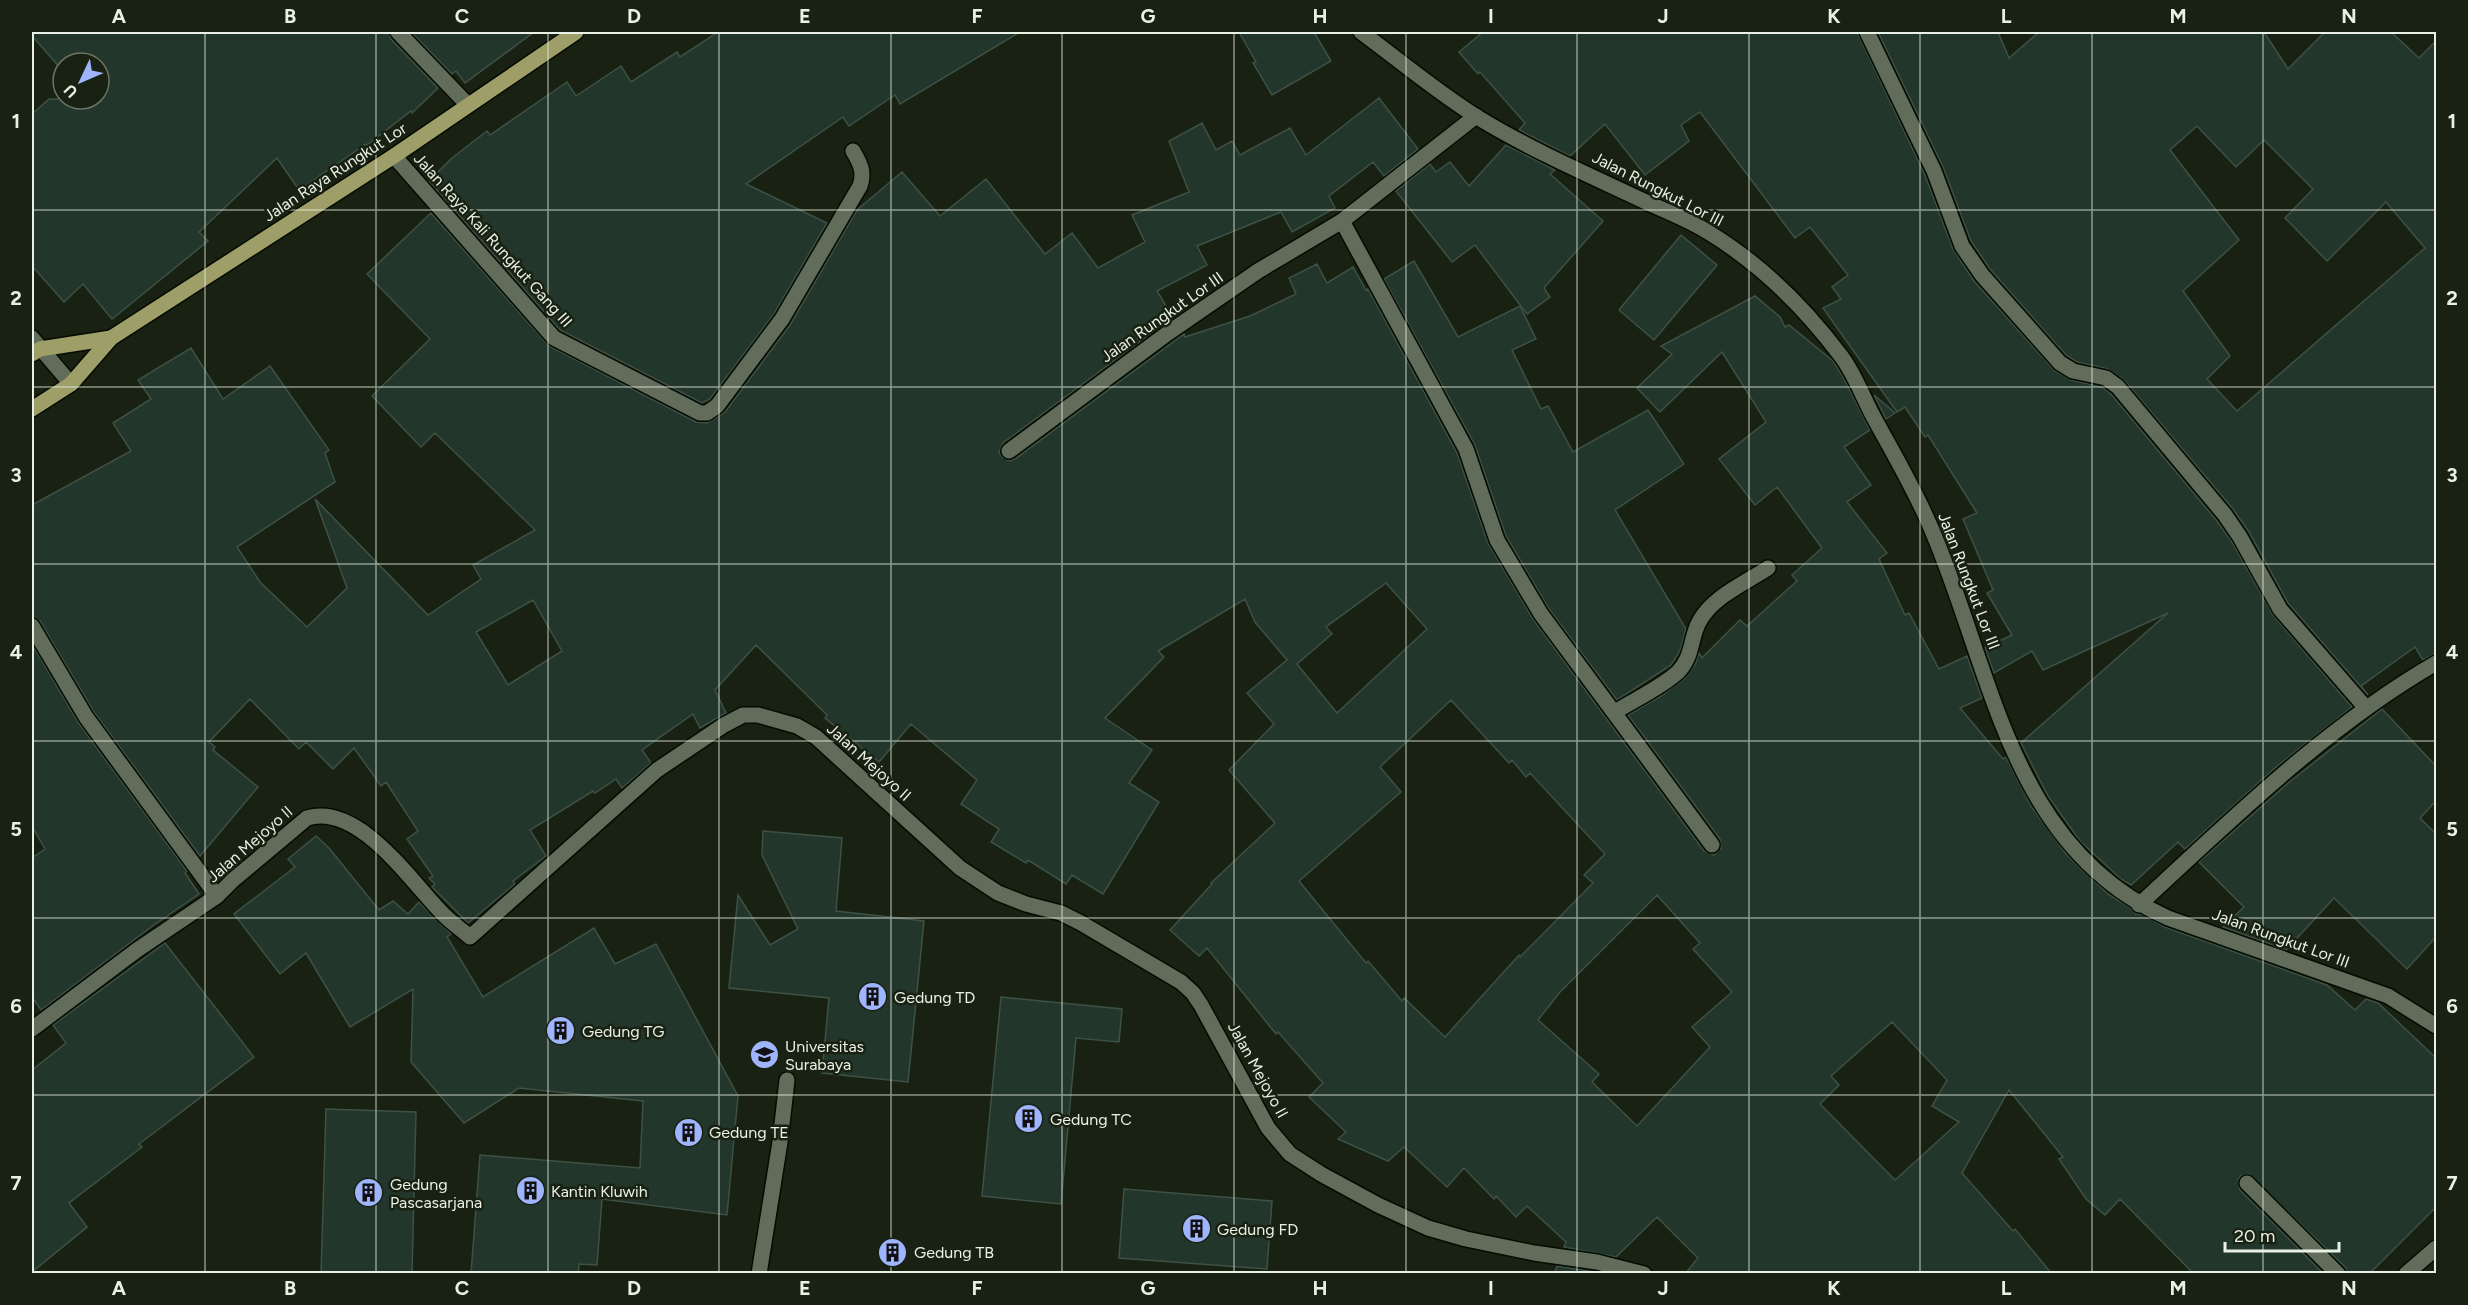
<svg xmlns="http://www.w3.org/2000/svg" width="2468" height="1305" font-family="Figtree,sans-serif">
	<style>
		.building { fill: #23362c; stroke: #3d5146; stroke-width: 1.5; fill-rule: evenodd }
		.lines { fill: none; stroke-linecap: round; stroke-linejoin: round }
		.minor-casing { stroke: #050b01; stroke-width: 18 }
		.major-casing { stroke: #050b01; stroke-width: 18 }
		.minor { stroke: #616c5a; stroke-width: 15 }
		.major { stroke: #9d9e68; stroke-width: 15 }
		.grid { fill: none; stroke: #e9f0e5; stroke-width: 1.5; stroke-opacity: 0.55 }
		.labels { text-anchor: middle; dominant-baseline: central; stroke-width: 5; stroke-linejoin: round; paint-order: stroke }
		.street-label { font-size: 16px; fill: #e9f0e5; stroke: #192212 }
		.poi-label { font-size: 16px; fill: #e9f0e5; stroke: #192212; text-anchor: start }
		.neatline { fill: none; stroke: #e9f0e5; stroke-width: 2 }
		.grid-label { font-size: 20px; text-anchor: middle; font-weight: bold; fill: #e9f0e5 }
	</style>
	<rect width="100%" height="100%" fill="#192212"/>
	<g class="building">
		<polygon points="32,32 389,32 391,39 438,88 412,113 411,111 367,145 366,144 299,190 277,158 199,232 208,241 112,319 83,284 64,302 32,266 32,114 49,99 99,99 99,63 63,63 63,71 32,36"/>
		<polygon points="411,32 534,32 465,83 456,71 452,74"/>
		<polygon points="718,32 1020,32 900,104 895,95 849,126 843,117 746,184 827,223 774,314 710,399 702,403 560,330 429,181 452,158 487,131 490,135 567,82 576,96 621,66 631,82 677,52 680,57"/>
		<polygon points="1239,32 1314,32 1331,61 1272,95 1253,63 1256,62"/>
		<polygon points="1483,32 1857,32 1925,175 1953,249 1974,281 2055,371 2071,380 2102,387 2111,394 2217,521 2232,542 2273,615 2352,707 2275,768 2185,849 2178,842 2131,885 2121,879 2080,841 2048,796 2021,743 2168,613 2043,670 2032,651 1994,673 1985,648 2012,635 1987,593 1993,590 1963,519 1977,513 1928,435 1925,437 1905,407 1897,412 1823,308 1841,299 1832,287 1848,275 1810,227 1795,238 1700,112 1681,125 1689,141 1645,175 1605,124 1570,156 1519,130 1525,123 1480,72 1478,74 1459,52"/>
		<path d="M1878 32H1998L2009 58 2039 32H2264L2288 69 2325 32H2391L2419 58 2436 41V653L2423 660 2415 647 2361 686 2368 695 2288 603 2249 532 2233 509 2125 381 2108 369 2077 362 2066 355 1990 269 1971 241 1943 167ZM2197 126 2236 167 2264 140 2313 189 2285 218 2327 261 2386 202 2425 248 2237 411 2207 379 2230 356 2183 291 2239 240 2170 150Z"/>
		<path d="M1379 98 1418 149 1384 176 1373 162 1329 196 1335 208 1292 232 1281 212 1197 246 1207 265 1157 291 1173 317 1003 443 999 452 1002 457 1010 461 1015 459 1184 334 1185 337 1250 316 1296 294 1289 278 1317 264 1327 283 1353 267 1366 290 1368 289 1457 453 1488 543 1533 619 1704 851 1714 855 1721 848 1720 839 1628 715 1661 696 1684 679 1695 665 1699 653 1702 658 1740 620 1747 626 1797 581 1792 575 1822 548 1777 487 1755 505 1719 459 1766 422 1722 352 1660 412 1637 388 1672 354 1661 346 1755 296 1780 317 1785 327 1789 325 1833 361 1842 375 1870 430 1844 447 1871 485 1847 502 1887 553 1879 559 1905 615 1909 613 1939 669 1967 656 1982 698 1960 708 2003 759 2006 757 2031 806 2066 854 2108 894 2129 907 2136 914H2142L2165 927 2327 985 2355 1010 2366 999 2378 1003 2436 1058V1207L2369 1274H2348L2345 1267 2249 1174 2241 1176 2238 1180 2240 1190 2324 1274H2194L2120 1199 2105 1215 2086 1199 2059 1159 2063 1157 2009 1090 1962 1173 2013 1231 2015 1229 2052 1274H1685L1698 1258 1657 1217 1616 1257 1564 1247 1566 1242 1527 1206 1516 1217 1496 1196 1494 1199 1464 1168 1447 1187 1404 1147 1388 1161 1338 1139 1346 1132 1309 1097 1323 1083 1278 1032 1276 1034 1207 948 1199 956 1170 930 1212 884 1211 883 1275 823 1229 770 1274 724 1247 693 1287 660 1255 622 1245 599 1158 651 1164 657 1105 718 1152 750 1129 783 1159 802 1103 894 1072 875 1066 884 1028 860 1026 863 991 842 999 829 961 804 977 780 911 724 879 762 825 718 827 715 756 645 715 690 726 713 700 728 693 714 642 750 651 763 622 788 616 779 595 793 593 791 530 830 546 856 513 881 515 884 468 923 432 887 435 884 429 878 433 876 407 839 418 831 386 782 381 786 354 748 333 769 306 742 299 749 250 699 209 742 215 747 213 750 258 787 200 856 94 712 40 621 32 616V505L131 451 113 423 151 399 138 380 191 348 223 399 270 366 329 450 325 453 335 482 237 547 260 582 307 627 347 588 315 499 428 615 481 579 473 565 535 530 435 433 421 447 372 396 430 339 367 274 431 213 549 346 696 422 707 423 725 412 790 325 857 210 902 172 940 216 986 179 1045 254 1072 233 1098 268 1145 242 1132 215 1189 192 1169 141 1202 123 1216 150 1232 141 1240 155 1290 128 1306 155ZM1386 583 1427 629 1337 713 1297 664 1332 634 1326 627ZM533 600 562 651 508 685 476 632ZM1451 700 1509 763 1512 760 1526 777 1530 773 1605 854 1584 875 1593 883 1520 957 1519 955 1445 1037 1404 998 1402 1001 1368 961 1366 963 1299 881 1401 792 1380 767ZM1657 895 1700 943 1693 949 1732 992 1692 1027 1710 1047 1637 1126 1592 1082 1599 1074 1538 1020 1560 992ZM1892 1022 1947 1080 1932 1106 1959 1122 1895 1180 1820 1104 1839 1085 1831 1076Z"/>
		<polygon points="1506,145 1555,170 1550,174 1603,221 1544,288 1550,297 1527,314 1475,245 1452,262 1396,191 1430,164 1436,172 1450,162 1469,186"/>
		<polygon points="1681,235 1717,265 1654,340 1619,310"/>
		<polygon points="1414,261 1458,337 1520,306 1536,339 1512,350 1541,409 1548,406 1573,452 1648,410 1684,464 1615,510 1686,629 1680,651 1671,665 1617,700 1549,609 1506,536 1475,445 1384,279"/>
		<polygon points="1874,395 1895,413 1886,419"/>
		<polygon points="32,644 78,722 187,871 185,873 199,894 151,927 41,1010 32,997 32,858 45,849 32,826"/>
		<polygon points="2382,709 2436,766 2436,801 2420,818 2436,834 2436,937 2407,969 2334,898 2286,950 2223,927 2244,907 2199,862 2288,783"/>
		<polygon points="763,831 842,838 836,911 924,921 908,1082 822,1073 829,998 729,988 738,895 770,945 798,929 762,855"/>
		<polygon points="316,836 329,848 379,910 393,901 408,914 419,902 451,934 447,937 483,997 594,928 615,964 656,944 738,1096 727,1215 602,1199 597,1265 579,1264 578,1274 471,1274 480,1155 640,1168 643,1101 519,1088 464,1123 411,1062 413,989 350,1027 306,953 280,974 234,914 295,867 288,859"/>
		<polygon points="165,943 254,1057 139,1144 142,1147 69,1203 87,1227 32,1272 32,1070 66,1043 53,1025"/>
		<polygon points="1001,997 1122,1009 1119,1042 1076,1038 1061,1204 982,1196"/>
		<polygon points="326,1109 416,1112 412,1274 321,1274"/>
		<polygon points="1124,1189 1272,1201 1267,1269 1119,1258"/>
		<polygon points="1557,1266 1595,1272 1600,1273 1554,1274"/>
	</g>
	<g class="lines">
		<defs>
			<g id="minor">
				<polyline points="398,32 467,104"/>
				<path d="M1361 32C1399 60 1437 92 1477 117 1531 150 1589 175 1646 202 1666 211 1689 220 1708 232 1759 263 1805 308 1841 356 1854 373 1863 397 1873 416 1893 453 1915 490 1931 528 1993 671 2009 847 2168 918L2388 996 2436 1026"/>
				<polyline points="1867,32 1934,171 1962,246 1982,275 2060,363 2073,371 2106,378 2118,387 2225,515 2240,537 2280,609 2366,708"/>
				<path d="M394 156 554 338 700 413H707L717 406 782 319 860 186C865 172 860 163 853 151"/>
				<polyline points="1342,221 1466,449 1497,540 1541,614 1712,845"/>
				<polyline points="32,338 71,384"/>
				<polyline points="1009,451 1168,333 1258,271 1342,221 1476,116"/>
				<polyline points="32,626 86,717 217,896"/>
				<path d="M1615 712C1634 700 1662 687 1678 672 1693 657 1690 639 1699 622 1712 597 1745 583 1768 568"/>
				<path d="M2139 905C2232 819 2327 726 2436 663"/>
				<path d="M32 1029 137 950 217 896 233 880 307 818C360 802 413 885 445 916 452 923 462 930 470 937L657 770 724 725 743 715H758L797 726 816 737 960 868 998 893 1026 904 1061 913 1081 923 1181 982 1193 993 1201 1005 1268 1128 1290 1154 1321 1174 1378 1205 1428 1228 1466 1239 1534 1253 1597 1262 1644 1274"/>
				<polyline points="2247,1183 2338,1274"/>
				<polyline points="759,1274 780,1142 787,1080"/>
				<polyline points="2406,1274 2436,1248"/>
			</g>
			<g id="major">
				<polyline points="32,354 40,349 111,338"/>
				<polyline points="32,409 71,384 111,338 394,156 576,32"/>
			</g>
		</defs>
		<use href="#minor" class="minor-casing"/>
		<use href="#major" class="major-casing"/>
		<use href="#minor" class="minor"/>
		<use href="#major" class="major"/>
	</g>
	<path class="grid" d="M205 32V1274M376 32V1274M548 32V1274M719 32V1274M891 32V1274M1062 32V1274M1234 32V1274M1406 32V1274M1577 32V1274M1749 32V1274M1920 32V1274M2092 32V1274M2263 32V1274M32 210H2436M32 387H2436M32 564H2436M32 741H2436M32 918H2436M32 1095H2436"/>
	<defs>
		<symbol id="building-disc" viewBox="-11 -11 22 22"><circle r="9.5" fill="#9eb4fd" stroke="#192212"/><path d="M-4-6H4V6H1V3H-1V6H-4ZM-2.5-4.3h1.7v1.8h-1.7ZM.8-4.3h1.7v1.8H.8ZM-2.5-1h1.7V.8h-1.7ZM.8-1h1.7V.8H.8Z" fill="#111"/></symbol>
		<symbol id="university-disc" viewBox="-11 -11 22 22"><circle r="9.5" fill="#9eb4fd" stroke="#192212"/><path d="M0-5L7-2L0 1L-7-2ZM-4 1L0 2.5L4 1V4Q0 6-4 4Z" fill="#111"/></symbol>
	</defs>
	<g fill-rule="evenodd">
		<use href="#building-disc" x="856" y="980" width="33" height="33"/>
		<use href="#building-disc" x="544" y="1014" width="33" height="33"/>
		<use href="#university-disc" x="748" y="1038" width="33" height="33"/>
		<use href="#building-disc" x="1012" y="1102" width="33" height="33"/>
		<use href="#building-disc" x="672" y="1116" width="33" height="33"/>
		<use href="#building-disc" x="514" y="1174" width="33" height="33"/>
		<use href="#building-disc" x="352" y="1176" width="33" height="33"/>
		<use href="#building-disc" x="1180" y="1212" width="33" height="33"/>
		<use href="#building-disc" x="876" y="1236" width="33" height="33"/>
	</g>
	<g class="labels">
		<g class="street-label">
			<text transform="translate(335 172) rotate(-33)">Jalan Raya Rungkut Lor</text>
			<text transform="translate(1658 189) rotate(27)">Jalan Rungkut Lor III</text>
			<text transform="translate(493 240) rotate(48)">Jalan Raya Kali Rungkut Gang III</text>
			<text transform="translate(1162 317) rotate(-35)">Jalan Rungkut Lor III</text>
			<text transform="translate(1969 581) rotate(69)">Jalan Rungkut Lor III</text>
			<text transform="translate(869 762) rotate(42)">Jalan Mejoyo II</text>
			<text transform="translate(250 844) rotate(-41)">Jalan Mejoyo II</text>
			<text transform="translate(2281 938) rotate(20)">Jalan Rungkut Lor III</text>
			<text transform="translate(1258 1070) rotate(61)">Jalan Mejoyo II</text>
		</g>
		<g class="poi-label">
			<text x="894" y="997">Gedung TD</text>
			<text x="582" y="1031">Gedung TG</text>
			<text x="785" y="1046">Universitas<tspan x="785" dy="18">Surabaya</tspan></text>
			<text x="1050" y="1119">Gedung TC</text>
			<text x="709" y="1132">Gedung TE</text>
			<text x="390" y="1184">Gedung<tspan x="390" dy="18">Pascasarjana</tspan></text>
			<text x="551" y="1191">Kantin Kluwih</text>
			<text x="1217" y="1229">Gedung FD</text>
			<text x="914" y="1252">Gedung TB</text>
		</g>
	</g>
	<rect width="2468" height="1305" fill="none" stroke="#192212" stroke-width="66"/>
	<g transform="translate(81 81) rotate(226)"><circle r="28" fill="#192212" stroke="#6c7466" stroke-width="1.5"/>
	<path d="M0-4.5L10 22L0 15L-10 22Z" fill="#9eb4fd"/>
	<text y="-9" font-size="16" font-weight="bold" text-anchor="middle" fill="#e9f0e5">U</text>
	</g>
	<path d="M2225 1242v9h114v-9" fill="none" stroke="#e9f0e5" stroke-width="3"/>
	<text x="2234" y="1242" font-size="18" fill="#e9f0e5" stroke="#192212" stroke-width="4.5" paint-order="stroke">20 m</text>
	<rect x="33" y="33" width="2402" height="1239" class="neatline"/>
	<g class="grid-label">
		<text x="119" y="23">A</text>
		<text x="290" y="23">B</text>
		<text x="462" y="23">C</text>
		<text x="634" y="23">D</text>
		<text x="805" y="23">E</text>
		<text x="977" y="23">F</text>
		<text x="1148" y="23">G</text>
		<text x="1320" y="23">H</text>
		<text x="1491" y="23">I</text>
		<text x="1663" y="23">J</text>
		<text x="1834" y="23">K</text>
		<text x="2006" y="23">L</text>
		<text x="2178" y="23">M</text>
		<text x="2349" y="23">N</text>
		<text x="16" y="128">1</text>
		<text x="2452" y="128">1</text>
		<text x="16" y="305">2</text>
		<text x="2452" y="305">2</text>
		<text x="16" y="482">3</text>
		<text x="2452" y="482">3</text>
		<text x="16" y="659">4</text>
		<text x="2452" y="659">4</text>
		<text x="16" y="836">5</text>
		<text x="2452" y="836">5</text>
		<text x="16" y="1013">6</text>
		<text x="2452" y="1013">6</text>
		<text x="16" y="1190">7</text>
		<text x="2452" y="1190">7</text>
		<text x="119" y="1295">A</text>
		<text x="290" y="1295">B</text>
		<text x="462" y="1295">C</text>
		<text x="634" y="1295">D</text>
		<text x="805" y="1295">E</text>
		<text x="977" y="1295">F</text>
		<text x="1148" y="1295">G</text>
		<text x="1320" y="1295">H</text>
		<text x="1491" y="1295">I</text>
		<text x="1663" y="1295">J</text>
		<text x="1834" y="1295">K</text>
		<text x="2006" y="1295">L</text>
		<text x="2178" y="1295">M</text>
		<text x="2349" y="1295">N</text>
	</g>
</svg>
